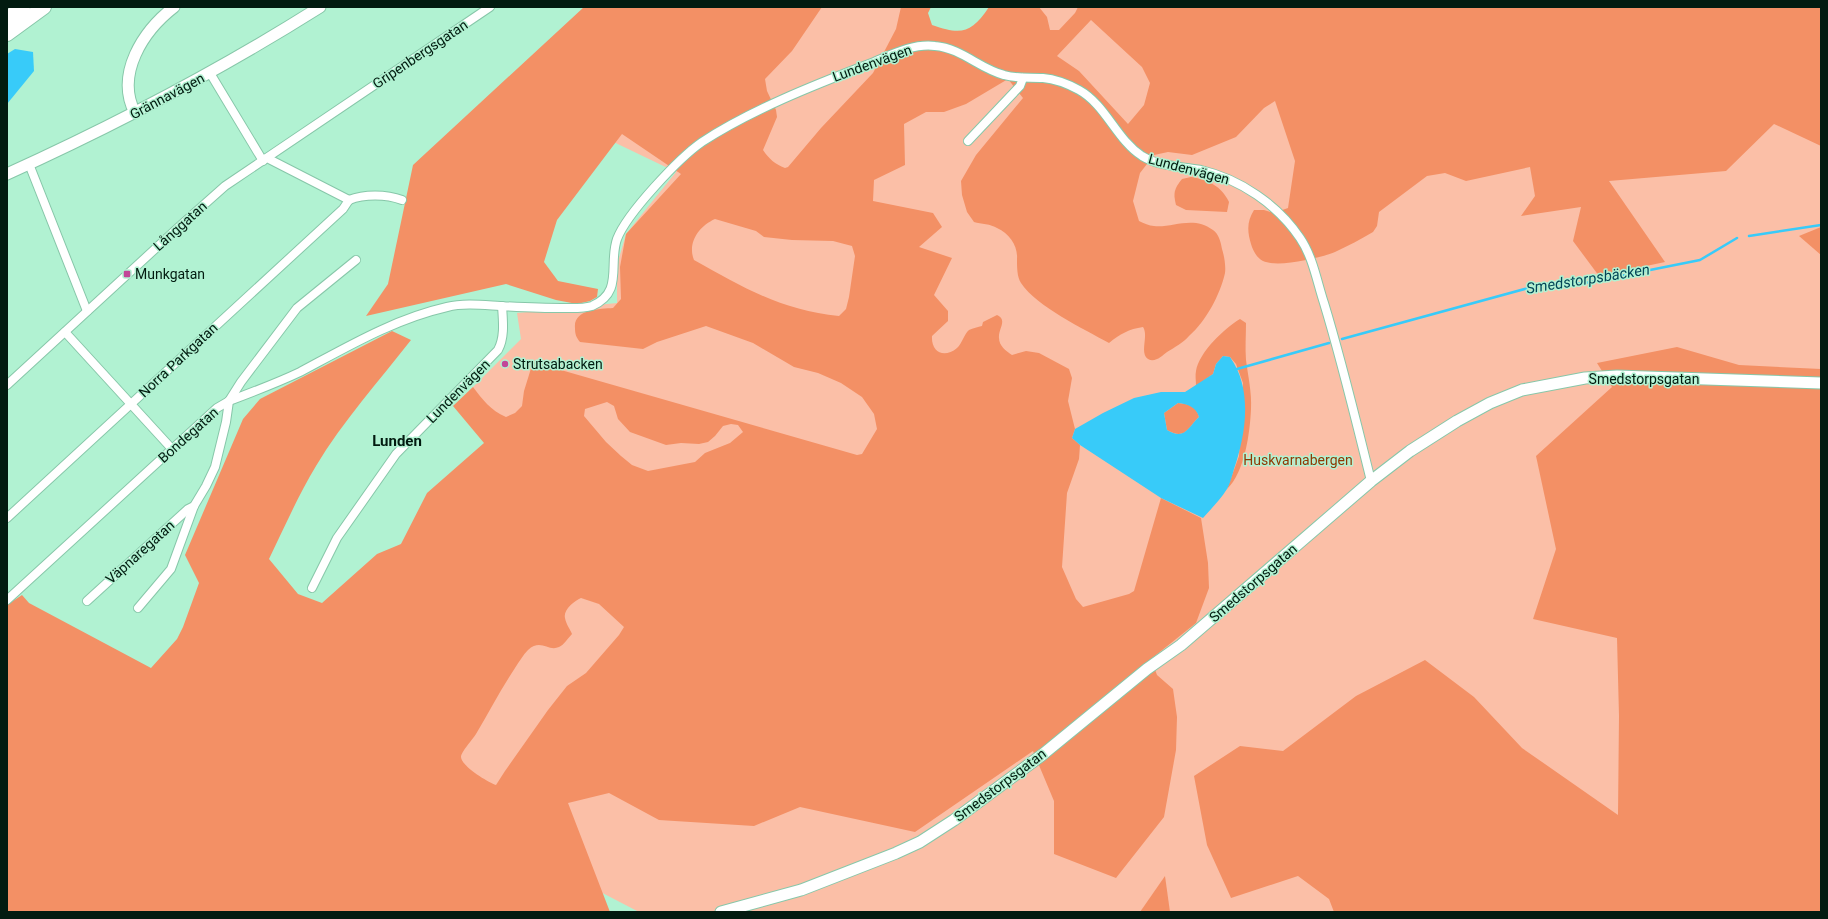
<svg xmlns="http://www.w3.org/2000/svg" width="1828" height="919" font-family="Roboto,sans-serif">
	<style>
		.green { fill: #fbbfa7 }
		.forest { fill: #f39065; fill-rule: evenodd }
		.water { fill: #38cbf9; fill-rule: evenodd }
		.lines { fill: none; stroke-linecap: round; stroke-linejoin: round }
		.stream { stroke: #38cbf9; stroke-width: 2.5 }
		.street-casing { stroke: #87c7a9; stroke-width: 10 }
		.secondary-casing { stroke: #87c7a9; stroke-width: 13 }
		.highway-casing { stroke: #87c7a9; stroke-width: 16 }
		.street { stroke: #fff; stroke-width: 8 }
		.secondary { stroke: #fff; stroke-width: 11 }
		.highway { stroke: #fff; stroke-width: 14 }
		.poi-dot { fill: #c24798; stroke: #b1f2d2; stroke-width: 1.5 }
		.labels { text-anchor: middle; dominant-baseline: central; stroke-width: 3; stroke-linejoin: round; paint-order: stroke }
		.street-label { font-size: 14px; fill: #021b10; stroke: #b1f2d2 }
		.poi-label { font-size: 14px; fill: #021b10; stroke: #b1f2d2; text-anchor: start }
		.park-label { font-size: 14px; fill: #903804; stroke: #b1f2d2 }
		.water-label { font-size: 15px; font-style: italic; fill: #034456; stroke: #b1f2d2 }
		.neighbourhood-label { font-size: 15px; font-weight: bold; fill: #021b10; stroke: #b1f2d2 }
	</style>
	<rect width="100%" height="100%" fill="#b1f2d2"/>
	<polygon class="green" points="659,7 931,7 917,30 986,51 1001,7 1821,7 1821,912 639,912 564,873 288,658 337,613 493,444 457,403 521,339 517,313 617,303 617,265 626,234 676,172 599,135"/>
	<g class="forest">
		<path d="M584 7H822L792 51 765 79 767 91 776 110 777 117 763 150C769 159 775 164 785 168L788 167 821 128 873 73 896 29 901 7H931L928 13 932 25C961 35 971 34 989 7H1039L1047 17 1050 30H1059L1075 13 1078 7H1821V146L1774 124 1726 171 1609 181 1665 262 1599 276 1573 241 1581 207 1521 216 1535 196 1530 167 1466 181 1445 173 1427 176 1379 212 1377 226 1373 232C1361 239 1348 246 1335 252 1320 258 1278 268 1263 261 1257 258 1253 251 1251 244 1247 231 1247 221 1254 210H1264L1274 213 1288 208 1295 161 1275 101 1264 108 1236 137 1192 155 1168 152 1154 155 1140 173 1133 201 1139 221C1144 223 1149 226 1154 226 1173 228 1193 215 1213 230 1219 234 1221 243 1222 249 1224 255 1226 266 1225 273 1220 295 1206 321 1189 336 1183 343 1175 347 1167 352 1162 356 1155 363 1148 359 1139 353 1149 336 1143 327 1129 329 1120 334 1109 343 1084 329 1037 307 1021 283 1017 277 1017 267 1017 259 1018 246 1010 234 997 228 991 224 981 224 974 222L967 212 962 195 961 181 976 155 1023 98 1008 79 966 104 944 112H926L904 124 905 165 874 180 873 201 933 213 942 227 919 247 952 258 934 295 948 311V321L932 336C931 352 944 359 957 348 962 344 964 334 969 330 973 328 978 327 982 326L983 322 997 315C1008 320 998 329 999 338 999 346 1006 351 1012 355L1026 351 1039 353 1069 369 1072 378 1068 401 1075 429 1072 438 1080 445 1079 459 1067 493 1062 567 1076 599 1083 607 1129 594 1134 591 1161 498 1201 518 1208 563 1209 588 1196 623 1151 659 1157 675 1173 689 1177 717 1176 750 1164 817 1116 878 1054 854V801L1033 751 915 832 800 807 754 826 659 820 609 793 568 803 610 912H7V605L22 595 29 603 151 668 177 639 183 627 199 583 185 555 243 419 260 399 392 331 411 340C379 381 343 421 316 466 298 496 284 528 269 559L298 594 322 603 377 554 401 544 427 493 484 443 453 406 473 387C483 400 490 410 506 417L515 413 522 406 524 391 533 362 857 455 862 454 877 429 874 414 862 397 841 383 818 373 794 367 753 343 706 326 657 342 643 349 580 342C576 337 575 334 575 328 573 309 600 309 613 308L621 299 620 267 626 234 681 174 622 134 557 220 544 262 558 281 598 289 597 297 590 301 577 304 556 300 506 284 366 316 388 284 413 165ZM1091 20 1142 67 1150 83 1144 105 1128 124 1079 71 1057 56ZM715 219 756 231 764 237 792 240 833 241 852 246 855 256 849 297 846 309 839 316C783 311 742 287 694 260 687 243 699 226 715 219ZM607 402 614 406 618 419 630 432 666 445 681 443 699 444 708 442 715 436 723 426 731 424 738 425 743 432 730 443 705 453 695 462 648 471 632 465 621 456 606 442 584 416 585 409ZM581 598 599 604 624 627 619 635 586 673 567 686 548 710 505 771 496 785C488 782 462 767 461 757 461 752 473 739 476 734 489 712 501 689 515 668 519 662 523 655 528 650 541 638 548 652 559 647 564 645 568 638 572 634 570 629 566 624 565 618 563 610 574 601 581 598Z"/>
		<path d="M1191 177C1209 180 1221 186 1229 202L1227 212 1186 210 1176 205C1173 193 1174 189 1182 179Z"/>
		<polygon points="1821,227 1821,255 1799,236"/>
		<path d="M1240 319 1246 323C1246 335 1245 348 1246 360 1248 376 1252 393 1251 409 1250 432 1245 472 1227 489L1239 456 1243 383 1236 364 1230 357 1223 356 1216 364 1213 374 1196 386C1196 381 1195 375 1196 371 1199 352 1225 328 1240 319Z"/>
		<polygon points="1677,347 1739,365 1821,369 1821,912 1334,912 1329,899 1298,876 1231,898 1207,845 1194,776 1240,746 1283,751 1356,696 1425,660 1474,697 1522,748 1618,815 1619,716 1617,638 1533,619 1556,549 1536,456 1612,387 1597,363"/>
		<path d="M1178 403C1189 404 1196 406 1199 417 1188 427 1186 441 1167 430L1164 413Z"/>
		<polygon points="1165,876 1170,912 1140,912"/>
	</g>
	<g class="water">
		<polygon points="15,49 33,52 34,71 7,104 7,54"/>
		<path d="M1223 356 1230 357C1253 389 1246 434 1234 469 1232 476 1230 484 1227 489 1220 500 1211 509 1203 518L1161 498 1080 445 1072 438 1075 429 1103 413 1134 398 1161 392H1185L1213 374 1216 364ZM1178 403C1188 404 1196 407 1199 417 1188 427 1185 441 1167 430L1164 413Z"/>
	</g>
	<g class="lines">
		<g class="stream">
			<polyline points="1749,236 1821,225"/>
			<polyline points="1342,339 1543,284 1585,283 1700,260 1737,238"/>
			<polyline points="1237,369 1329,343"/>
		</g>
		<defs>
			<g id="street">
				<polyline points="210,73 263,161"/>
				<polyline points="968,141 1020,86 1023,78"/>
				<polyline points="267,158 349,200"/>
				<polyline points="29,164 87,311"/>
				<path d="M349 200C364 194 386 194 402 200"/>
				<polyline points="65,332 172,449"/>
				<polyline points="7,385 180,226 225,186 490,7"/>
				<path d="M229 401C253 392 277 383 300 372 347 347 394 319 447 307 464 303 482 305 500 306 521 307 541 308 561 308 571 308 582 309 592 306 624 292 608 265 617 239 627 213 679 158 702 142 751 110 814 85 869 64 889 56 912 43 935 46 961 48 980 69 1004 75 1017 79 1030 77 1043 78 1055 79 1068 84 1079 90 1106 105 1116 139 1142 156 1160 167 1181 166 1201 170 1240 179 1278 205 1300 238 1313 257 1317 282 1324 303 1342 362 1356 421 1371 481"/>
				<polyline points="7,518 343,209 349,200"/>
				<path d="M312 588 337 538 396 454 498 350C505 337 503 321 502 306"/>
				<polyline points="7,600 217,408 229,401 241,382 297,308 356,260"/>
				<polyline points="87,601 188,509 194,506"/>
				<polyline points="138,608 171,569 194,506 206,486 215,467 226,422 229,401"/>
			</g>
			<g id="secondary">
				<path d="M135 113C115 74 143 31 174 7"/>
				<path d="M7 174C115 125 220 70 320 7"/>
				<polyline points="721,912 801,890 896,853 920,842 954,820 1042,755 1147,669 1181,645 1371,481 1410,451 1457,421 1490,403 1522,390 1585,378 1617,376 1821,383"/>
			</g>
			<g id="highway">
				<polyline points="7,18 23,7"/>
				<polyline points="7,34 44,7"/>
			</g>
		</defs>
		<use href="#street" class="street-casing"/>
		<use href="#secondary" class="secondary-casing"/>
		<use href="#highway" class="highway-casing"/>
		<use href="#street" class="street"/>
		<use href="#secondary" class="secondary"/>
		<use href="#highway" class="highway"/>
	</g>
	<g class="poi-dot">
		<rect x="123" y="270" width="8" height="8" rx="2"/>
		<circle cx="505" cy="364" r="4"/>
	</g>
	<g class="labels">
		<g class="street-label">
			<text transform="translate(420 54) rotate(-34)">Gripenbergsgatan</text>
			<text transform="translate(872 63) rotate(-20)">Lundenvägen</text>
			<text transform="translate(167 96) rotate(-28)">Grännavägen</text>
			<text transform="translate(1189 169) rotate(15)">Lundenvägen</text>
			<text transform="translate(180 226) rotate(-42)">Långgatan</text>
			<text transform="translate(178 360) rotate(-43)">Norra Parkgatan</text>
			<text x="1644" y="379">Smedstorpsgatan</text>
			<text transform="translate(458 391) rotate(-45)">Lundenvägen</text>
			<text transform="translate(188 435) rotate(-42)">Bondegatan</text>
			<text transform="translate(140 552) rotate(-42)">Väpnaregatan</text>
			<text transform="translate(1253 583) rotate(-41)">Smedstorpsgatan</text>
			<text transform="translate(1000 785) rotate(-37)">Smedstorpsgatan</text>
		</g>
		<g class="poi-label">
			<text x="135" y="274">Munkgatan</text>
			<text x="513" y="364">Strutsabacken</text>
		</g>
		<g class="park-label">
			<text x="1298" y="460">Huskvarnabergen</text>
		</g>
		<g class="water-label">
			<text transform="translate(1588 279) rotate(-9)">Smedstorpsbäcken</text>
		</g>
		<g class="neighbourhood-label">
			<text x="397" y="441">Lunden</text>
		</g>
	</g>
	<rect width="1828" height="919" fill="none" stroke="#021b10" stroke-width="16"/>
</svg>
